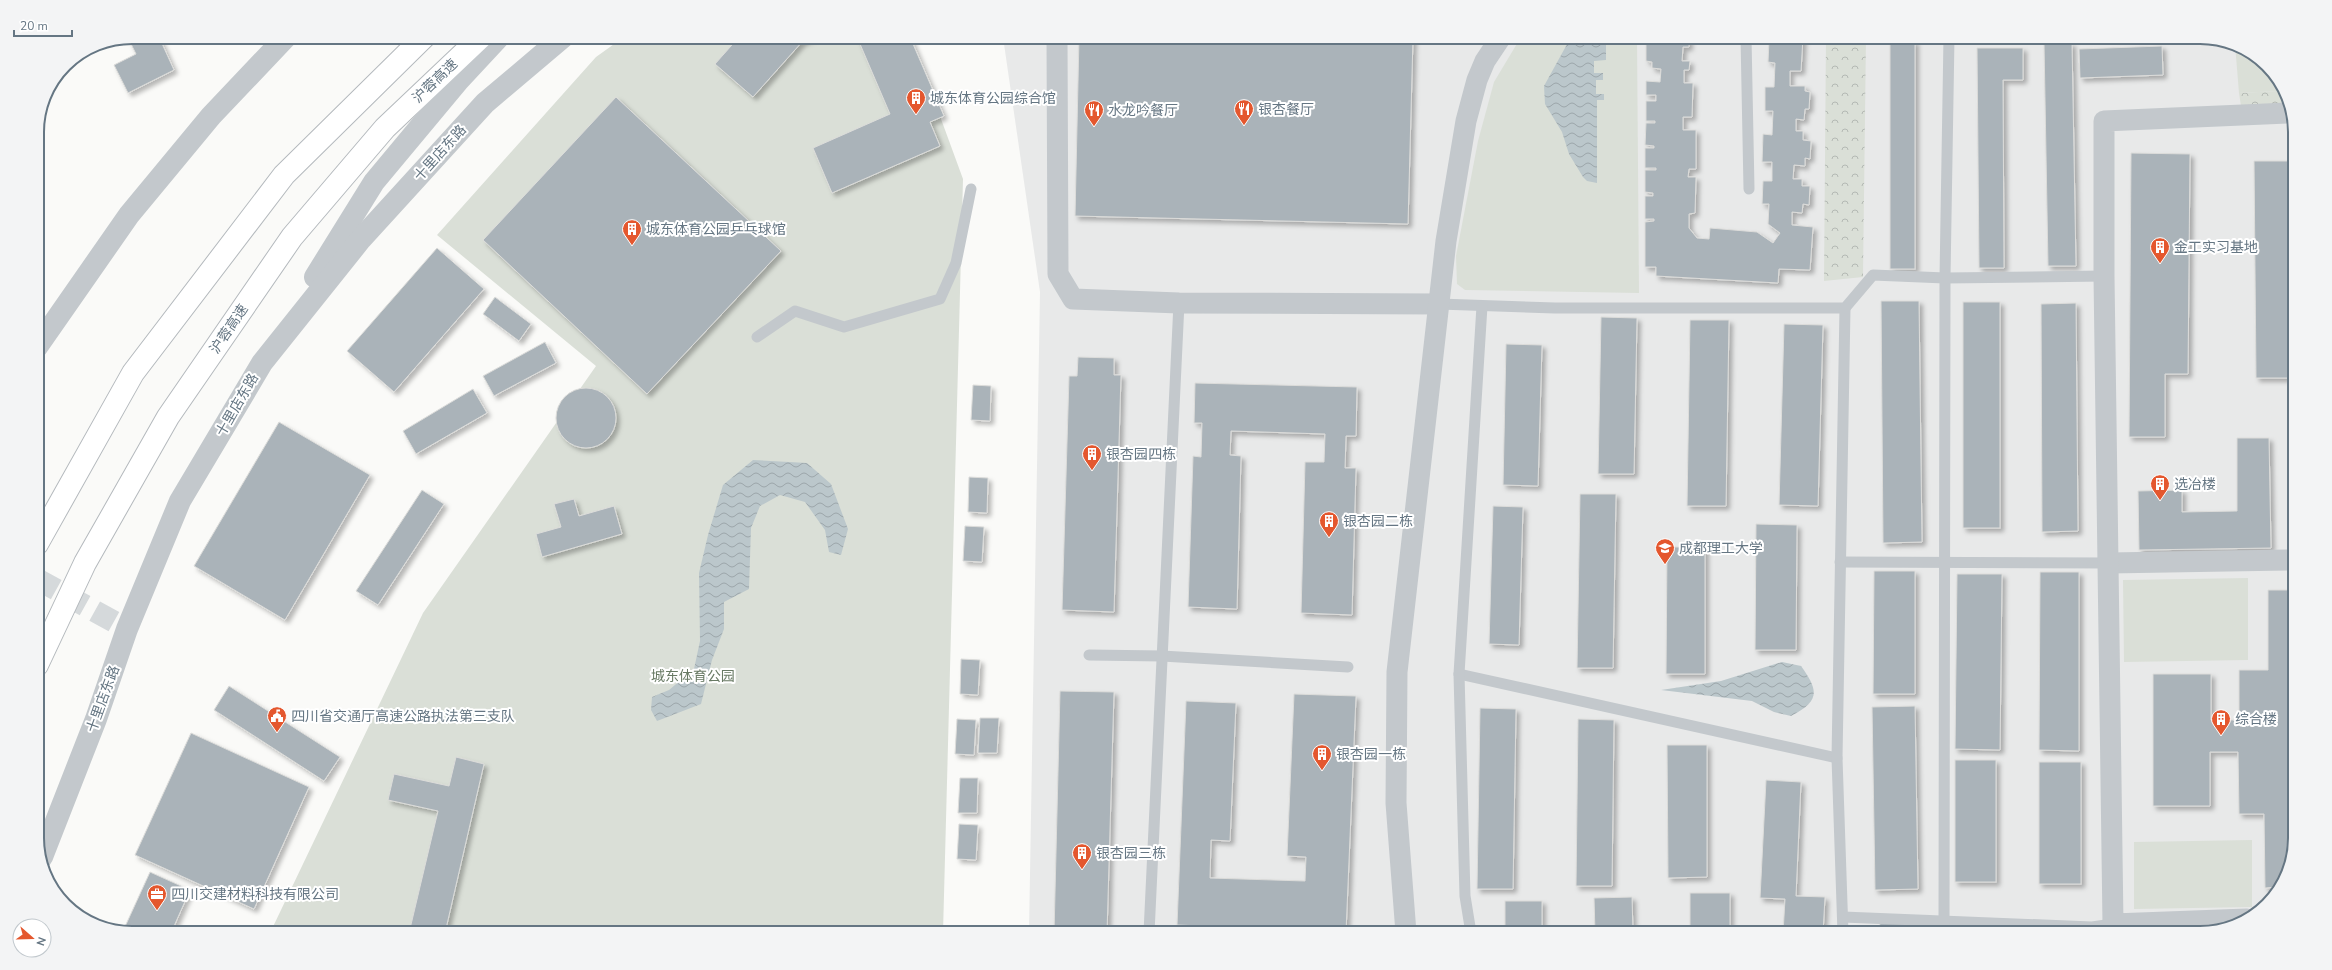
<svg xmlns="http://www.w3.org/2000/svg" width="2332" height="970" font-family="'Nunito Sans','Noto Sans SC',sans-serif">
	<style>
		.built { fill: #e8e9e9 }
		.green { fill: #dadfd7 }
		.forest { fill: url(#forest-crowns) }
		.water { fill: url(#water-waves) }
		.building { fill: #aab3b9; stroke: #dcdcda; filter: url(#shadow) }
		.lines { fill: none; stroke-linecap: round; stroke-linejoin: round }
		.tertiary-tunnel { stroke: #d5d9db; stroke-width: 22; stroke-dasharray: 22 11; stroke-linecap: butt }
		.motorway-casing { stroke: #b4b9bd; stroke-width: 24 }
		.service { stroke: #c3c8cc; stroke-width: 11 }
		.minor { stroke: #c3c8cc; stroke-width: 21 }
		.tertiary { stroke: #c3c8cc; stroke-width: 22 }
		.motorway { stroke: #fff; stroke-width: 22 }
		.labels { text-anchor: middle; dominant-baseline: central; stroke-width: 4; stroke-linejoin: round; paint-order: stroke }
		.street-label { font-size: 14px; fill: #657683; stroke: #fff }
		.poi-label { font-size: 14px; fill: #657683; stroke: #fff; text-anchor: start }
		.park-label { font-size: 14px; fill: #687a64; stroke: #fff }
		.rim { fill: none; stroke: #657683; stroke-width: 2 }
	</style>
	<defs>
		<pattern id="forest-crowns" width="20" height="18" patternUnits="userSpaceOnUse"><rect width="20" height="18" fill="#dadfd7"/><path d="M2 6a3 3 0 1 1 6 0M12 15a3 3 0 1 1 6 0" fill="none" stroke="#b4b9b4"/></pattern>
		<pattern id="water-waves" width="16" height="10" patternUnits="userSpaceOnUse"><rect width="16" height="10" fill="#bbc7cb"/><path d="M0 5q4-4 8 0t8 0" fill="none" stroke="#9ca6aa"/></pattern>
		<filter id="shadow"><feDropShadow dx="3.5" dy="3.5" stdDeviation="2" flood-color="#0004"/></filter>
	</defs>
	<rect width="100%" height="100%" fill="#fafaf8"/>
	<polygon class="built" points="1003,37 2200,37 2236,44 2279,79 2295,126 2295,838 2288,874 2253,917 2200,933 1029,933 1040,292"/>
	<g class="green">
		<polygon points="624,37 911,37 963,179 943,933 270,933 423,613 596,366 437,235 596,57"/>
		<polygon points="1521,37 1637,37 1639,293 1465,290 1457,284 1456,256 1478,141 1494,82"/>
		<polygon points="2235,44 2279,79 2279,91 2239,93"/>
		<polygon points="2248,578 2248,660 2124,662 2123,580"/>
		<polygon points="2252,840 2252,907 2134,909 2134,842"/>
	</g>
	<g class="forest">
		<polygon points="1826,37 1866,37 1863,277 1824,281"/>
		<polygon points="2279,81 2287,105 2241,106 2239,93 2278,91"/>
	</g>
	<g class="water">
		<polygon points="1571,37 1606,37 1606,60 1594,61 1594,73 1603,73 1603,80 1596,80 1596,94 1604,94 1604,100 1597,100 1597,183 1587,181 1583,177 1569,154 1562,132 1545,104 1544,86"/>
		<polygon points="753,460 807,463 831,484 848,529 841,555 829,552 825,530 805,502 780,495 760,506 751,528 749,589 724,602 724,629 712,660 701,704 657,721 651,710 652,697 669,690 694,669 700,641 699,573 708,535 723,485"/>
		<path d="M1782 662 1801 666C1819 691 1820 701 1791 716L1774 712 1752 701 1661 690 1721 681Z"/>
	</g>
	<g class="building">
		<polygon points="159,37 174,70 128,93 114,65 136,54 128,38"/>
		<polygon points="739,37 813,37 802,42 753,97 715,64"/>
		<polygon points="857,37 910,37 944,116 930,122 940,146 832,193 813,148 890,114"/>
		<polygon points="1079,37 1413,37 1408,224 1075,216"/>
		<polygon points="1663,37 1689,39 1689,47 1683,47 1682,61 1690,61 1689,70 1684,70 1684,83 1693,83 1692,117 1683,117 1683,130 1696,130 1696,169 1689,169 1688,177 1696,177 1695,213 1689,214 1689,228 1697,238 1709,239 1710,228 1757,232 1773,243 1780,233 1768,224 1769,204 1762,204 1763,181 1772,181 1772,162 1762,162 1763,134 1772,135 1773,111 1765,111 1765,87 1774,87 1775,63 1768,62 1769,41 1776,41 1777,37 1803,37 1801,71 1790,71 1790,86 1805,86 1805,91 1810,92 1809,109 1805,109 1804,120 1796,119 1796,131 1803,131 1803,140 1811,141 1810,159 1805,158 1805,166 1794,165 1793,179 1802,179 1802,186 1810,186 1809,205 1803,204 1802,213 1792,212 1792,225 1813,227 1810,270 1779,269 1778,283 1656,276 1656,267 1645,267 1645,222 1654,221 1654,219 1645,219 1645,196 1653,196 1653,193 1645,192 1645,170 1656,170 1656,168 1645,168 1645,148 1654,148 1654,146 1645,145 1646,123 1655,123 1655,121 1646,121 1646,101 1656,101 1656,95 1646,95 1646,81 1660,82 1661,69 1652,68 1652,62 1646,61 1646,43 1663,44"/>
		<rect x="1890" y="41" width="25" height="228"/>
		<polygon points="2072,43 2076,266 2048,266 2044,44"/>
		<polygon points="2162,46 2163,75 2080,78 2079,49"/>
		<polygon points="1977,48 2023,48 2023,80 2003,80 2004,268 1979,268"/>
		<polygon points="616,97 781,251 647,394 483,240"/>
		<polygon points="2131,153 2190,154 2188,374 2165,374 2165,437 2129,437"/>
		<polygon points="2254,161 2295,161 2295,378 2256,378"/>
		<polygon points="437,248 484,289 394,392 347,351"/>
		<polygon points="495,297 531,324 519,341 483,314"/>
		<polygon points="1881,301 1919,301 1922,542 1883,543"/>
		<rect x="1963" y="302" width="37" height="226"/>
		<polygon points="2076,303 2078,531 2042,532 2041,304"/>
		<polygon points="1601,317 1637,318 1634,474 1598,474"/>
		<polygon points="1690,320 1729,320 1726,506 1687,506"/>
		<polygon points="1784,324 1823,325 1818,506 1779,505"/>
		<polygon points="545,342 556,363 494,396 483,376"/>
		<polygon points="1506,344 1542,345 1538,486 1503,485"/>
		<polygon points="1078,357 1114,358 1114,375 1121,375 1114,612 1062,610 1069,376 1077,376"/>
		<polygon points="1195,383 1357,387 1356,436 1346,436 1345,468 1356,468 1352,615 1301,613 1305,462 1324,462 1325,434 1231,431 1230,455 1241,456 1237,609 1188,607 1193,456 1201,457 1202,423 1194,423"/>
		<polygon points="973,385 991,386 990,421 971,420"/>
		<circle cx="586" cy="418" r="30"/>
		<polygon points="473,389 487,413 416,454 403,431"/>
		<polygon points="279,422 370,475 285,620 194,566"/>
		<polygon points="2237,438 2269,438 2271,548 2139,550 2138,491 2182,490 2182,512 2237,511"/>
		<polygon points="969,477 988,478 987,513 968,512"/>
		<polygon points="422,490 444,504 378,605 356,591"/>
		<polygon points="1580,494 1616,494 1613,668 1577,668"/>
		<polygon points="574,499 579,516 614,506 622,534 542,557 536,534 561,527 554,504"/>
		<polygon points="1493,506 1523,507 1519,645 1489,644"/>
		<polygon points="1756,524 1797,525 1796,650 1755,650"/>
		<polygon points="965,526 984,527 982,562 963,561"/>
		<polygon points="1667,547 1705,547 1705,674 1666,674"/>
		<polygon points="1874,571 1915,571 1915,694 1873,694"/>
		<polygon points="2040,572 2079,572 2079,751 2039,750"/>
		<polygon points="1957,574 2002,574 2000,750 1955,749"/>
		<polygon points="2268,590 2295,590 2295,680 2289,680 2289,805 2295,805 2295,838 2288,874 2277,887 2265,888 2264,814 2239,814 2238,752 2210,752 2210,806 2153,806 2153,674 2211,674 2211,720 2239,720 2239,670 2268,670"/>
		<polygon points="961,659 980,660 978,695 960,694"/>
		<polygon points="229,686 340,757 324,781 214,710"/>
		<polygon points="1060,691 1114,692 1107,933 1054,933"/>
		<polygon points="1294,694 1356,696 1346,932 1177,925 1186,701 1236,703 1230,841 1211,840 1210,878 1305,881 1306,857 1287,856"/>
		<polygon points="1915,706 1918,889 1875,890 1872,707"/>
		<polygon points="1480,708 1516,709 1513,889 1477,889"/>
		<polygon points="980,718 999,718 997,753 978,753"/>
		<polygon points="957,719 976,720 974,755 955,754"/>
		<polygon points="1578,719 1614,720 1612,886 1576,886"/>
		<polygon points="191,733 309,787 254,909 135,855"/>
		<polygon points="1667,745 1707,745 1707,877 1668,878"/>
		<polygon points="456,757 484,764 445,933 409,933 438,811 388,800 394,774 449,786"/>
		<rect x="1955" y="760" width="41" height="122"/>
		<rect x="2039" y="762" width="42" height="122"/>
		<polygon points="960,778 978,778 977,813 958,813"/>
		<polygon points="1766,780 1801,782 1796,896 1825,897 1823,933 1783,933 1785,899 1760,898"/>
		<polygon points="959,824 978,825 976,860 957,859"/>
		<polygon points="150,872 190,890 171,933 123,931"/>
		<rect x="1690" y="893" width="40" height="40"/>
		<polygon points="1632,897 1633,933 1595,933 1594,898"/>
		<rect x="1505" y="901" width="37" height="32"/>
		<polygon points="1880,922 1921,922 1921,933 1879,933"/>
		<polygon points="1958,928 2000,929 2000,933 1958,933"/>
		<polygon points="2081,931 2081,933 2038,933 2038,932"/>
	</g>
	<g class="lines">
		<polyline class="tertiary-tunnel" points="37,579 127,629"/>
		<defs>
			<g id="motorway">
				<polyline points="37,544 133,373 284,175 424,37"/>
				<polyline points="37,665 85,563 168,417 292,237 385,128 481,37"/>
			</g>
		</defs>
		<use href="#motorway" class="motorway-casing"/>
		<g class="service">
			<polyline points="1746,37 1749,189"/>
			<polyline points="1439,304 1555,308 1845,308 1873,275 1945,278 2104,276"/>
			<polyline points="757,337 795,311 844,327 940,299 956,263 971,189"/>
			<polyline points="1840,562 2109,563"/>
			<polyline points="1089,655 1162,656 1348,667"/>
			<polyline points="1459,674 1837,758"/>
			<polyline points="1843,917 2092,927 2113,924"/>
			<polyline points="1944,922 1945,278 1949,37"/>
			<polyline points="1149,933 1179,303"/>
			<polyline points="1471,933 1465,896 1459,674 1482,306"/>
			<polyline points="1843,933 1837,758 1845,308"/>
		</g>
		<g class="minor">
			<polyline points="1057,37 1058,274 1073,299 1179,303 1439,304"/>
			<polyline points="2109,563 2295,560"/>
			<polyline points="2247,919 2113,924 2104,276 2104,121 2290,113"/>
			<polyline points="1406,933 1396,803 1397,672 1446,241 1466,121 1477,80 1485,61 1501,37"/>
		</g>
		<g class="tertiary">
			<polyline points="315,277 374,182 459,80 499,37"/>
			<polyline points="37,347 129,215 211,116 286,37"/>
			<polyline points="42,857 96,719 127,629 180,501 262,363 361,239 485,103 563,37"/>
		</g>
		<use href="#motorway" class="motorway"/>
	</g>
	<defs>
		<symbol id="building-pin" viewBox="-11 -11 22 30"><path d="M0 17L-7.5 6A9.5 9.5 0 1 1 7.5 6Z" fill="#e4572e" stroke="#fff"/><path d="M-4-6H4V6H1V3H-1V6H-4ZM-2.5-4.3h1.7v1.8h-1.7ZM.8-4.3h1.7v1.8H.8ZM-2.5-1h1.7V.8h-1.7ZM.8-1h1.7V.8H.8Z" fill="#fff"/></symbol>
		<symbol id="restaurant-pin" viewBox="-11 -11 22 30"><path d="M0 17L-7.5 6A9.5 9.5 0 1 1 7.5 6Z" fill="#e4572e" stroke="#fff"/><path d="M-5-6h1v4h1v-4h1v4h1v-4h1v5L-1.5 .5V6h-2V.5L-5-1ZM5-6V6H3V1.5H1.5Q1.5-4 5-6Z" fill="#fff"/></symbol>
		<symbol id="university-pin" viewBox="-11 -11 22 30"><path d="M0 17L-7.5 6A9.5 9.5 0 1 1 7.5 6Z" fill="#e4572e" stroke="#fff"/><path d="M0-5L7-2L0 1L-7-2ZM-4 1L0 2.5L4 1V4Q0 6-4 4Z" fill="#fff"/></symbol>
		<symbol id="civic-pin" viewBox="-11 -11 22 30"><path d="M0 17L-7.5 6A9.5 9.5 0 1 1 7.5 6Z" fill="#e4572e" stroke="#fff"/><path d="M-.6-6.5H3V-4.5H.6V-3L4-1V1h2V6H-6V1h2V-1L-.6-3ZM-1.2 2.5V6h2.4V2.5Z" fill="#fff"/></symbol>
		<symbol id="office-pin" viewBox="-11 -11 22 30"><path d="M0 17L-7.5 6A9.5 9.5 0 1 1 7.5 6Z" fill="#e4572e" stroke="#fff"/><path d="M-6-3h4V-5.5h4V-3h4V5H-6ZM-1-4.5V-3h2v-1.5ZM-6 0V1H6V0Z" fill="#fff"/></symbol>
	</defs>
	<g fill-rule="evenodd">
		<use href="#building-pin" x="905" y="87" width="22" height="30"/>
		<use href="#restaurant-pin" x="1233" y="98" width="22" height="30"/>
		<use href="#restaurant-pin" x="1083" y="99" width="22" height="30"/>
		<use href="#building-pin" x="621" y="218" width="22" height="30"/>
		<use href="#building-pin" x="2149" y="236" width="22" height="30"/>
		<use href="#building-pin" x="1081" y="443" width="22" height="30"/>
		<use href="#building-pin" x="2149" y="473" width="22" height="30"/>
		<use href="#building-pin" x="1318" y="510" width="22" height="30"/>
		<use href="#university-pin" x="1654" y="537" width="22" height="30"/>
		<use href="#civic-pin" x="266" y="705" width="22" height="30"/>
		<use href="#building-pin" x="2210" y="708" width="22" height="30"/>
		<use href="#building-pin" x="1311" y="743" width="22" height="30"/>
		<use href="#building-pin" x="1071" y="842" width="22" height="30"/>
		<use href="#office-pin" x="146" y="883" width="22" height="30"/>
	</g>
	<g class="labels">
		<g class="street-label">
			<text transform="translate(435 81) rotate(-44)">沪蓉高速</text>
			<text transform="translate(440 153) rotate(-48)">十里店东路</text>
			<text transform="translate(229 329) rotate(-56)">沪蓉高速</text>
			<text transform="translate(237 405) rotate(-60)">十里店东路</text>
			<text transform="translate(103 699) rotate(-70)">十里店东路</text>
		</g>
		<g class="poi-label">
			<text x="930" y="98">城东体育公园综合馆</text>
			<text x="1258" y="109">银杏餐厅</text>
			<text x="1108" y="110">水龙吟餐厅</text>
			<text x="646" y="229">城东体育公园乒乓球馆</text>
			<text x="2174" y="247">金工实习基地</text>
			<text x="1106" y="454">银杏园四栋</text>
			<text x="2174" y="484">选冶楼</text>
			<text x="1343" y="521">银杏园二栋</text>
			<text x="1679" y="548">成都理工大学</text>
			<text x="291" y="716">四川省交通厅高速公路执法第三支队</text>
			<text x="2235" y="719">综合楼</text>
			<text x="1336" y="754">银杏园一栋</text>
			<text x="1096" y="853">银杏园三栋</text>
			<text x="171" y="894">四川交建材料科技有限公司</text>
		</g>
		<g class="park-label">
			<text x="693" y="676">城东体育公园</text>
		</g>
	</g>
	<path d="M0 0H2332V970H0ZM132 44H2200A88 88 0 0 1 2288 132V838A88 88 0 0 1 2200 926H132A88 88 0 0 1 44 838V132A88 88 0 0 1 132 44Z" fill="#f3f4f5" fill-rule="evenodd"/>
	<path class="rim" d="M132 44H2200A88 88 0 0 1 2288 132V838A88 88 0 0 1 2200 926H132A88 88 0 0 1 44 838V132A88 88 0 0 1 132 44Z"/>
	<g transform="translate(32 938) rotate(110)"><circle r="19" fill="#ffffff" stroke="#c1c8cd"/>
	<path d="M0-3L7 15L0 10L-7 15Z" fill="#e4572e"/>
	<text y="-6" font-size="11" font-weight="bold" text-anchor="middle" fill="#657683">N</text>
	</g>
	<path d="M14 30v6h58v-6" fill="none" stroke="#657683" stroke-width="2"/>
	<text x="20" y="30" font-size="12" fill="#657683" stroke="#ffffff" stroke-width="3" paint-order="stroke">20 m</text>
</svg>
